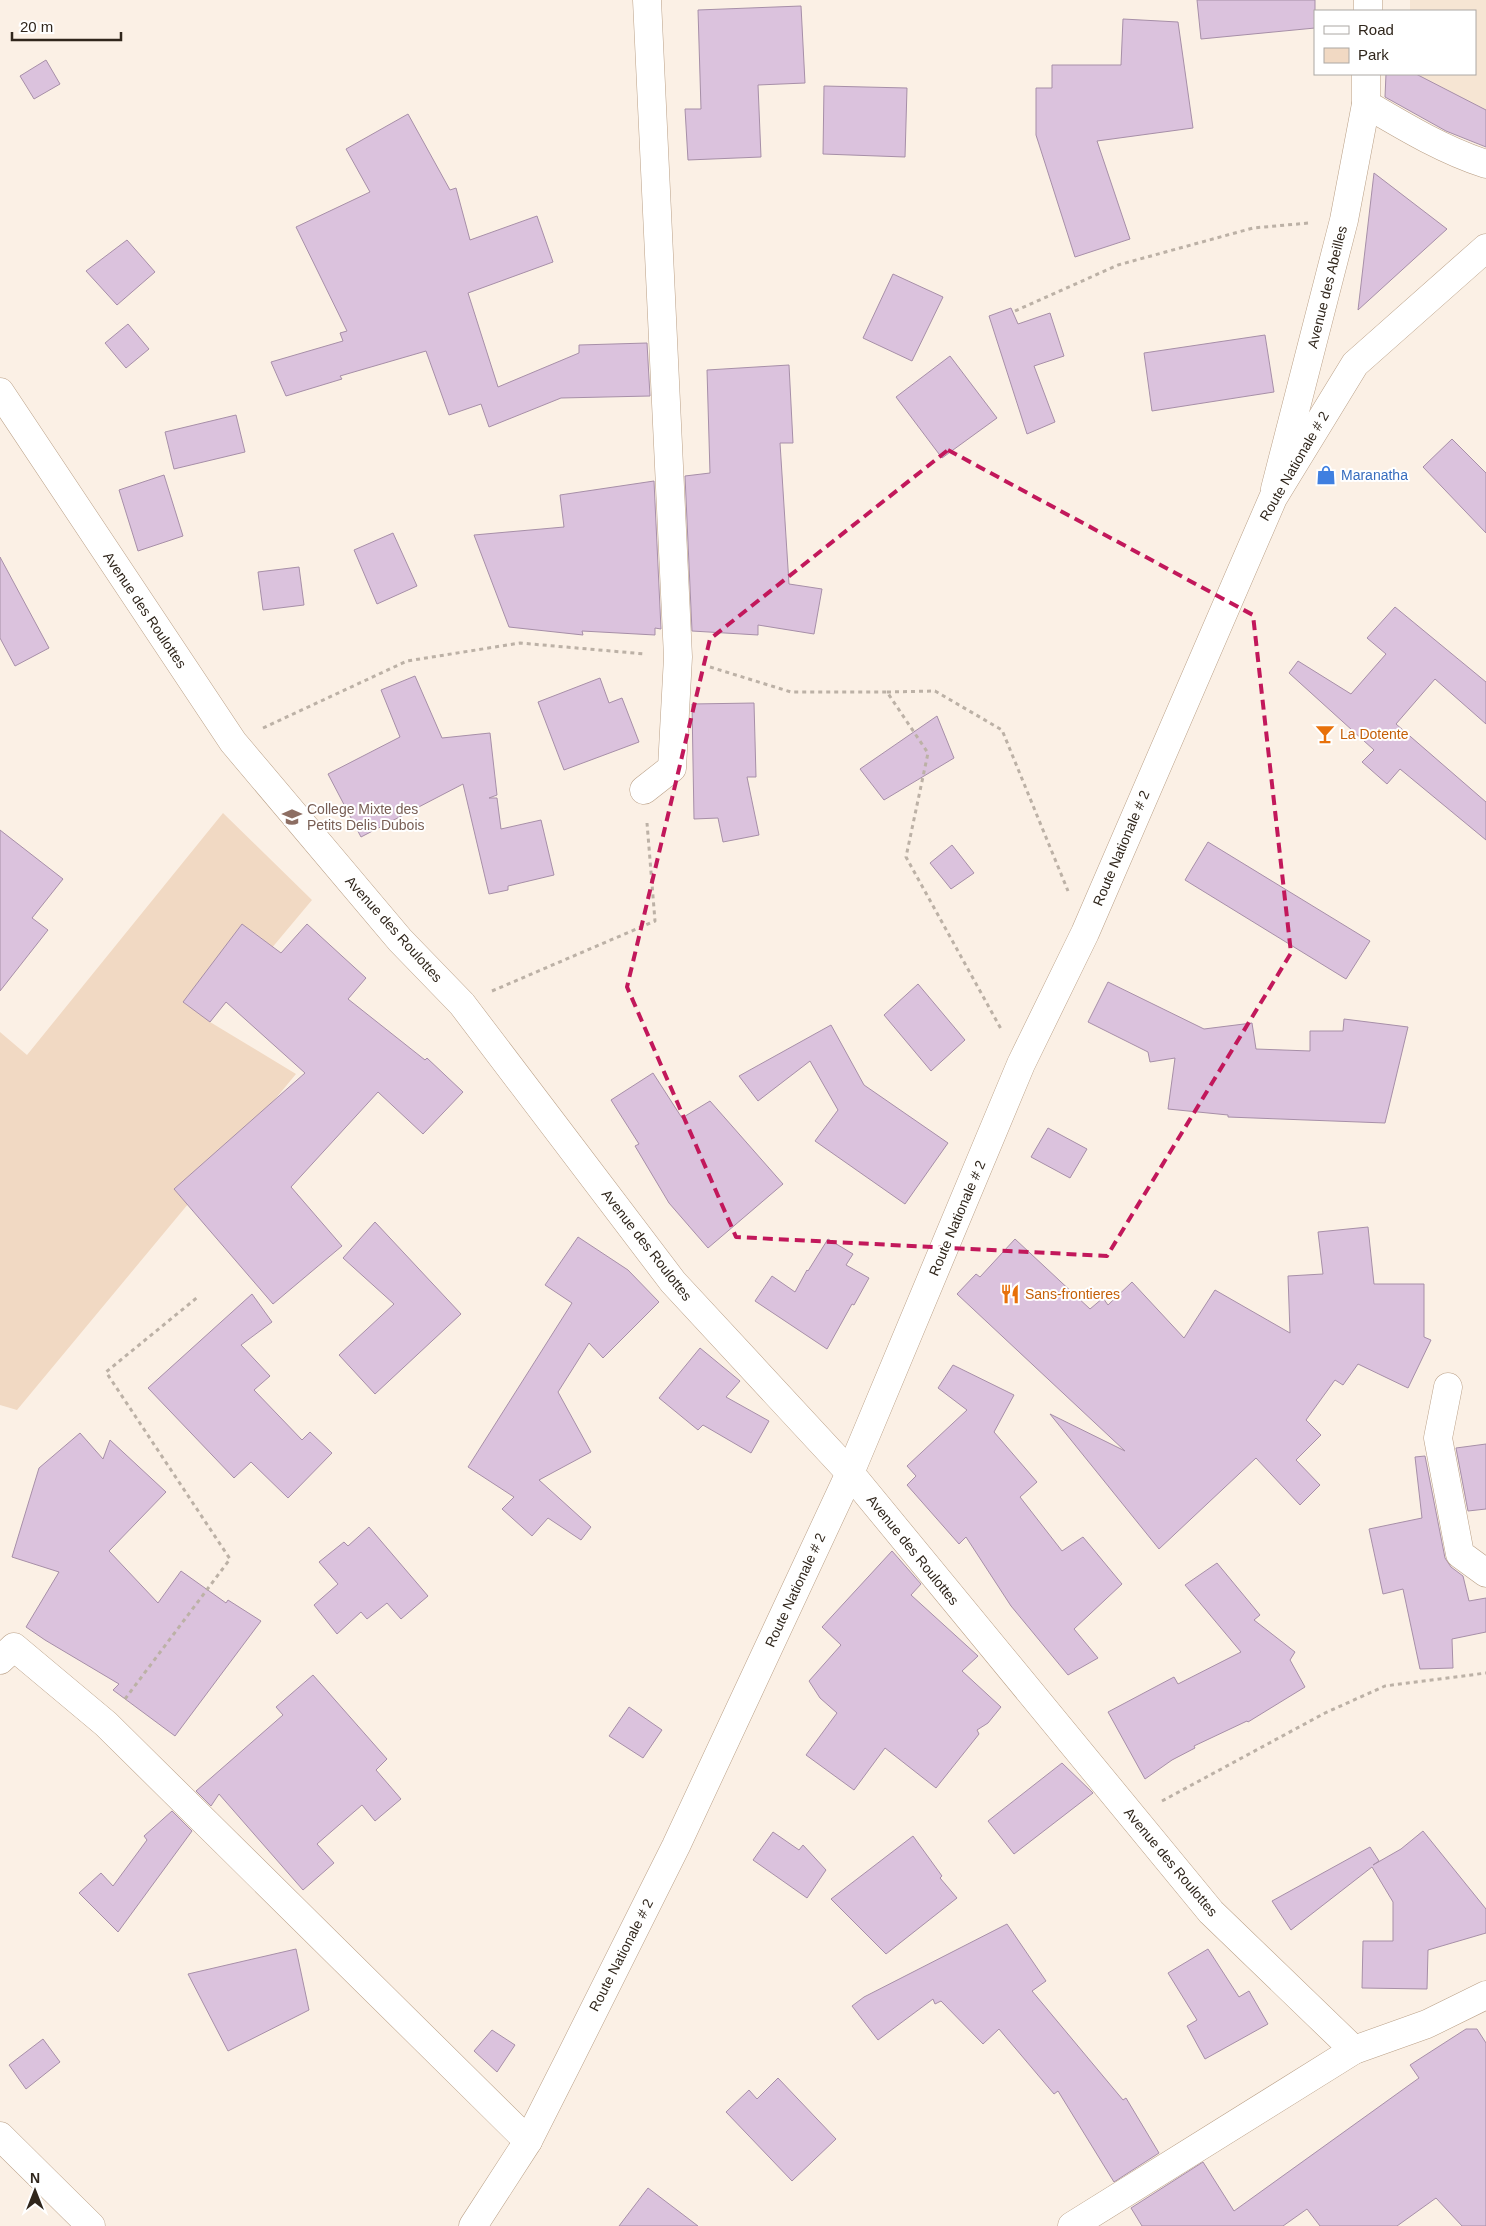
<svg xmlns="http://www.w3.org/2000/svg" width="1486" height="2226" font-family="Helvetica,sans-serif">
	<style>
		.industrial { fill: #f6e5d3 }
		.green { fill: #f1d9c3 }
		.building { fill: #dbc2dd; stroke: #a78fa8 }
		.lines { fill: none; stroke-linecap: round; stroke-linejoin: round }
		.street-casing { stroke: #baa087; stroke-width: 29 }
		.secondary-casing { stroke: #baa087; stroke-width: 29 }
		.primary-casing { stroke: #baa087; stroke-width: 29 }
		.path { stroke: #bcb1a6; stroke-width: 3; stroke-dasharray: 4 4; stroke-linecap: butt }
		.street { stroke: #fff; stroke-width: 28 }
		.secondary { stroke: #fff; stroke-width: 28 }
		.primary { stroke: #fff; stroke-width: 28 }
		.marked { fill: none; stroke: #c2185b; stroke-width: 4; stroke-dasharray: 10 6; stroke-linejoin: round }
		.labels { text-anchor: middle; dominant-baseline: central; stroke-width: 4; stroke-linejoin: round; paint-order: stroke }
		.street-label { font-size: 14px; fill: #30261c; stroke: #fff }
		.shop-label { font-size: 14px; fill: #366cbe; stroke: #fff; text-anchor: start }
		.food-label { font-size: 14px; fill: #c56008; stroke: #fff; text-anchor: start }
		.education-label { font-size: 14px; fill: #785e54; stroke: #fff; text-anchor: start }
	</style>
	<rect width="100%" height="100%" fill="#fbf0e5"/>
	<polygon class="industrial" points="1410,0 1486,0 1486,133 1407,92 1408,74 1475,74 1475,11 1410,11"/>
	<polygon class="green" points="223,813 312,900 210,1022 296,1074 17,1410 0,1405 0,1032 27,1055"/>
	<g class="building">
		<polygon points="1197,0 1315,0 1315,28 1201,39"/>
		<polygon points="801,6 805,83 758,85 761,157 688,160 685,109 701,109 698,10"/>
		<polygon points="1123,19 1178,22 1193,128 1097,141 1130,239 1075,257 1036,135 1036,88 1052,88 1052,65 1121,65"/>
		<polygon points="46,60 60,84 34,99 20,76"/>
		<polygon points="1386,74 1416,74 1486,110 1486,147 1446,131 1385,97"/>
		<polygon points="824,86 907,88 905,157 823,154"/>
		<polygon points="408,114 450,190 456,188 470,240 537,216 553,262 468,293 498,387 579,353 579,345 647,343 650,396 561,398 489,427 481,404 449,415 426,351 340,376 342,379 286,396 271,362 343,341 340,333 347,331 296,227 370,192 346,149"/>
		<polygon points="1374,173 1447,229 1358,310"/>
		<polygon points="127,240 155,272 117,305 86,271"/>
		<polygon points="893,274 943,297 912,361 863,338"/>
		<polygon points="1011,308 1018,324 1050,313 1064,356 1034,366 1055,422 1027,434 989,316"/>
		<polygon points="128,324 149,349 126,368 105,343"/>
		<polygon points="1265,335 1274,392 1152,411 1144,353"/>
		<polygon points="950,356 997,418 942,458 896,397"/>
		<polygon points="789,365 793,443 780,443 789,584 822,589 814,634 758,625 758,635 692,631 685,476 710,473 707,370"/>
		<polygon points="236,415 245,452 174,469 165,432"/>
		<polygon points="1452,439 1486,473 1486,533 1423,467"/>
		<polygon points="164,475 183,536 138,551 119,490"/>
		<polygon points="654,481 661,629 655,628 655,635 582,631 583,635 509,627 474,535 564,527 560,495"/>
		<polygon points="393,533 417,586 377,604 354,550"/>
		<polygon points="0,557 49,648 15,666 0,638"/>
		<polygon points="299,567 304,605 263,610 258,572"/>
		<polygon points="1395,607 1486,682 1486,724 1435,679 1396,724 1486,802 1486,840 1400,769 1387,784 1362,762 1374,750 1289,673 1298,661 1351,694 1386,654 1367,638"/>
		<polygon points="415,676 442,738 490,733 497,795 489,798 497,798 501,829 541,820 554,875 508,886 508,890 489,894 463,784 361,837 328,774 400,737 381,690"/>
		<polygon points="600,678 609,703 622,698 639,742 564,770 538,702"/>
		<polygon points="754,703 756,777 747,777 759,835 723,842 718,818 694,819 692,704"/>
		<polygon points="937,716 954,758 884,800 860,769"/>
		<polygon points="0,830 63,879 32,918 48,930 0,991"/>
		<polygon points="1208,842 1370,941 1346,979 1185,880"/>
		<polygon points="952,845 974,873 951,889 930,863"/>
		<polygon points="242,924 281,953 307,924 366,978 348,999 425,1060 427,1058 463,1092 423,1134 378,1092 291,1187 342,1246 273,1304 174,1189 305,1073 226,1002 210,1022 183,1002"/>
		<polygon points="1108,982 1204,1029 1252,1023 1256,1049 1310,1051 1310,1031 1343,1031 1344,1019 1408,1027 1385,1123 1228,1117 1228,1115 1168,1109 1175,1058 1150,1062 1148,1052 1088,1022"/>
		<polygon points="918,984 965,1040 931,1071 884,1015"/>
		<polygon points="831,1025 864,1085 948,1143 905,1204 815,1141 838,1110 810,1061 758,1101 739,1076"/>
		<polygon points="653,1073 682,1118 710,1101 783,1184 708,1248 669,1203 635,1146 639,1144 611,1100"/>
		<polygon points="1048,1128 1087,1149 1070,1178 1031,1157"/>
		<polygon points="375,1222 461,1314 375,1394 339,1355 394,1304 343,1258"/>
		<polygon points="1368,1227 1374,1284 1424,1284 1424,1337 1431,1340 1408,1388 1358,1364 1343,1385 1335,1380 1306,1420 1321,1435 1296,1460 1320,1485 1300,1505 1256,1458 1159,1549 1050,1414 1125,1451 957,1294 976,1274 980,1277 1015,1239 1090,1309 1103,1298 1108,1305 1132,1282 1184,1338 1215,1290 1290,1333 1288,1276 1323,1274 1318,1232"/>
		<polygon points="578,1237 628,1270 659,1302 603,1358 589,1343 558,1392 591,1452 539,1480 591,1527 581,1540 548,1518 532,1536 502,1509 514,1497 468,1467 572,1303 545,1285"/>
		<polygon points="828,1239 853,1254 846,1265 869,1278 854,1305 852,1304 827,1349 755,1301 772,1276 795,1292 807,1270 808,1271"/>
		<polygon points="252,1294 272,1322 241,1345 270,1376 254,1390 302,1440 310,1432 332,1453 288,1498 251,1462 234,1478 148,1388"/>
		<polygon points="700,1348 740,1381 726,1397 769,1421 751,1453 703,1425 698,1430 659,1398"/>
		<polygon points="953,1365 1014,1395 994,1432 1037,1482 1020,1497 1062,1551 1083,1537 1122,1584 1074,1629 1098,1658 1068,1675 1011,1606 966,1537 959,1544 907,1485 916,1476 907,1466 967,1410 938,1388"/>
		<polygon points="80,1433 103,1459 110,1440 166,1492 109,1551 158,1603 181,1571 226,1603 228,1600 261,1621 175,1736 113,1690 119,1684 45,1640 26,1627 59,1572 12,1557 39,1468"/>
		<polygon points="1486,1444 1486,1509 1468,1511 1456,1448"/>
		<polygon points="1425,1456 1445,1558 1451,1567 1463,1576 1469,1601 1486,1598 1486,1632 1452,1639 1453,1668 1420,1669 1403,1589 1383,1594 1369,1529 1422,1518 1415,1457"/>
		<polygon points="369,1527 428,1596 401,1619 387,1603 367,1619 361,1612 337,1634 314,1605 338,1584 319,1562 344,1542 348,1546"/>
		<polygon points="892,1551 921,1584 911,1595 978,1656 962,1671 1001,1707 988,1723 977,1730 979,1734 936,1788 885,1748 854,1790 806,1755 837,1713 820,1698 809,1681 841,1645 822,1627"/>
		<polygon points="1217,1563 1260,1615 1254,1620 1295,1652 1290,1660 1305,1687 1248,1722 1247,1721 1194,1746 1195,1748 1172,1760 1145,1779 1108,1712 1174,1677 1178,1684 1241,1652 1185,1585"/>
		<polygon points="313,1675 387,1759 376,1770 401,1799 375,1821 362,1805 317,1844 334,1863 303,1890 219,1794 211,1806 196,1791 283,1715 276,1707"/>
		<polygon points="629,1707 662,1730 643,1758 609,1736"/>
		<polygon points="1062,1763 1093,1793 1014,1854 988,1821"/>
		<polygon points="172,1811 192,1831 118,1932 79,1893 101,1873 113,1886 147,1840 144,1836"/>
		<polygon points="1423,1831 1486,1909 1486,1933 1428,1950 1427,1989 1362,1988 1363,1941 1393,1941 1393,1902 1372,1867 1291,1930 1272,1901 1370,1847 1379,1861 1373,1865 1401,1849"/>
		<polygon points="773,1832 799,1850 803,1845 826,1870 807,1898 753,1860"/>
		<polygon points="913,1836 942,1876 940,1878 957,1898 886,1954 831,1899"/>
		<polygon points="1007,1924 1046,1981 1032,1991 1123,2100 1126,2098 1159,2153 1114,2182 1058,2091 1054,2094 999,2029 983,2044 941,2001 935,2004 933,1999 878,2040 852,2006 864,1997"/>
		<polygon points="296,1949 309,2010 228,2051 188,1974"/>
		<polygon points="1208,1949 1239,1997 1249,1991 1268,2024 1205,2059 1187,2026 1197,2020 1168,1973"/>
		<polygon points="1466,2029 1477,2029 1486,2043 1486,2226 1462,2226 1436,2198 1397,2226 1320,2226 1307,2209 1283,2226 1142,2226 1131,2208 1203,2162 1234,2211 1419,2078 1410,2065"/>
		<polygon points="492,2030 515,2045 497,2072 474,2051"/>
		<polygon points="43,2039 60,2062 26,2089 9,2065"/>
		<polygon points="778,2078 836,2139 792,2181 726,2112 749,2090 757,2099"/>
		<polygon points="648,2188 698,2226 619,2226"/>
	</g>
	<g class="lines">
		<defs>
			<g id="street">
				<polyline points="0,392 233,742 400,940 462,1004 673,1282 850,1473 1211,1912 1354,2050"/>
				<polyline points="644,790 672,768 678,657 647,0"/>
				<polyline points="1448,1387 1438,1438 1460,1554 1486,1573"/>
				<polyline points="0,1660 14,1647 106,1724 528,2141"/>
				<polyline points="0,2136 91,2226"/>
				<polyline points="1072,2226 1354,2050 1427,2024 1486,1995"/>
			</g>
			<g id="secondary">
				<polyline points="1368,11 1368,0"/>
				<path d="M1366 104C1405 127 1443 150 1486 164"/>
				<polyline points="1275,489 1344,220 1366,104 1366,74"/>
			</g>
			<polyline id="primary" points="473,2226 528,2141 569,2060 676,1846 850,1473 1021,1064 1085,933 1273,498 1355,364 1486,248"/>
		</defs>
		<use href="#street" class="street-casing"/>
		<use href="#secondary" class="secondary-casing"/>
		<use href="#primary" class="primary-casing"/>
		<g class="path">
			<polyline points="1015,311 1118,265 1253,228 1309,223"/>
			<polyline points="710,667 791,692 887,692 928,753 906,857 1001,1029"/>
			<polyline points="887,692 935,691 1002,730 1068,891"/>
			<polyline points="263,728 407,661 520,643 645,654"/>
			<polyline points="492,991 655,921 647,823"/>
			<polyline points="125,1699 230,1559 106,1372 199,1296"/>
			<polyline points="1162,1801 1325,1713 1385,1686 1486,1673"/>
		</g>
		<use href="#street" class="street"/>
		<use href="#secondary" class="secondary"/>
		<use href="#primary" class="primary"/>
	</g>
	<path class="marked" d="M948 450 1253 615 1291 953 1107 1256 736 1237 627 987 710 639Z"/>
	<defs>
		<symbol id="shop-bare" viewBox="-9 -9 18 18"><path d="M-5-2.5h2.3a2.7 3.5 0 0 1 5.4 0H5L5.5 6h-11ZM-1.5-2.5h3a1.5 2.3 0 0 0-3 0Z" fill="#3f7fe0" stroke="#fff" stroke-width="2.5" paint-order="stroke"/></symbol>
		<symbol id="bar-bare" viewBox="-9 -9 18 18"><path d="M-6-5H6L.8 .8V4.5H3.5V6h-7V4.5H-.8V.8Z" fill="#e8710a" stroke="#fff" stroke-width="2.5" paint-order="stroke"/></symbol>
		<symbol id="school-bare" viewBox="-9 -9 18 18"><path d="M0-5L7-2L0 1L-7-2ZM-4 1L0 2.5L4 1V4Q0 6-4 4Z" fill="#8d6e63" stroke="#fff" stroke-width="2.5" paint-order="stroke"/></symbol>
		<symbol id="restaurant-bare" viewBox="-9 -9 18 18"><path d="M-5-6h1v4h1v-4h1v4h1v-4h1v5L-1.5 .5V6h-2V.5L-5-1ZM5-6V6H3V1.5H1.5Q1.5-4 5-6Z" fill="#e8710a" stroke="#fff" stroke-width="2.5" paint-order="stroke"/></symbol>
	</defs>
	<g fill-rule="evenodd">
		<use href="#shop-bare" x="1312" y="461" width="28" height="28"/>
		<use href="#bar-bare" x="1311" y="720" width="28" height="28"/>
		<use href="#school-bare" x="278" y="803" width="28" height="28"/>
		<use href="#restaurant-bare" x="996" y="1280" width="28" height="28"/>
	</g>
	<g class="labels">
		<g class="street-label">
			<text transform="translate(1327 287) rotate(-76)">Avenue des Abeilles</text>
			<text transform="translate(1294 466) rotate(-60)">Route Nationale # 2</text>
			<text transform="translate(145 610) rotate(56)">Avenue des Roulottes</text>
			<text transform="translate(1121 848) rotate(-67)">Route Nationale # 2</text>
			<text transform="translate(394 929) rotate(48)">Avenue des Roulottes</text>
			<text transform="translate(957 1218) rotate(-67)">Route Nationale # 2</text>
			<text transform="translate(647 1245) rotate(52)">Avenue des Roulottes</text>
			<text transform="translate(913 1550) rotate(51)">Avenue des Roulottes</text>
			<text transform="translate(795 1590) rotate(-65)">Route Nationale # 2</text>
			<text transform="translate(1171 1862) rotate(50)">Avenue des Roulottes</text>
			<text transform="translate(621 1955) rotate(-63)">Route Nationale # 2</text>
		</g>
		<g class="shop-label">
			<text x="1341" y="475">Maranatha</text>
		</g>
		<g class="food-label">
			<text x="1340" y="734">La Dotente</text>
			<text x="1025" y="1294">Sans-frontieres</text>
		</g>
		<g class="education-label">
			<text x="307" y="809">College Mixte des<tspan x="307" dy="16">Petits Delis Dubois</tspan></text>
		</g>
	</g>
	<rect x="1314" y="10" width="162" height="65" fill="#ffffff" stroke="#aca8a4"/>
	<rect x="1324" y="26" width="25" height="8" fill="#ffffff" stroke="#aca8a4"/>
	<text x="1358" y="35" font-size="15" fill="#30261c">Road</text>
	<rect x="1324" y="48" width="25" height="15" fill="#f1d9c3" stroke="#aca8a4"/>
	<text x="1358" y="60" font-size="15" fill="#30261c">Park</text>
	<g transform="translate(35 2191)" stroke="#ffffff" stroke-width="4" paint-order="stroke">
	<path d="M0-4L9 19L0 12L-9 19Z" fill="#30261c"/>
	<text y="-8" font-size="14" font-weight="bold" text-anchor="middle" fill="#30261c">N</text>
	</g>
	<path d="M12 32v8h109v-8" fill="none" stroke="#30261c" stroke-width="2.5"/>
	<text x="20" y="32" font-size="15" fill="#30261c" stroke="#ffffff" stroke-width="4" paint-order="stroke">20 m</text>
</svg>
